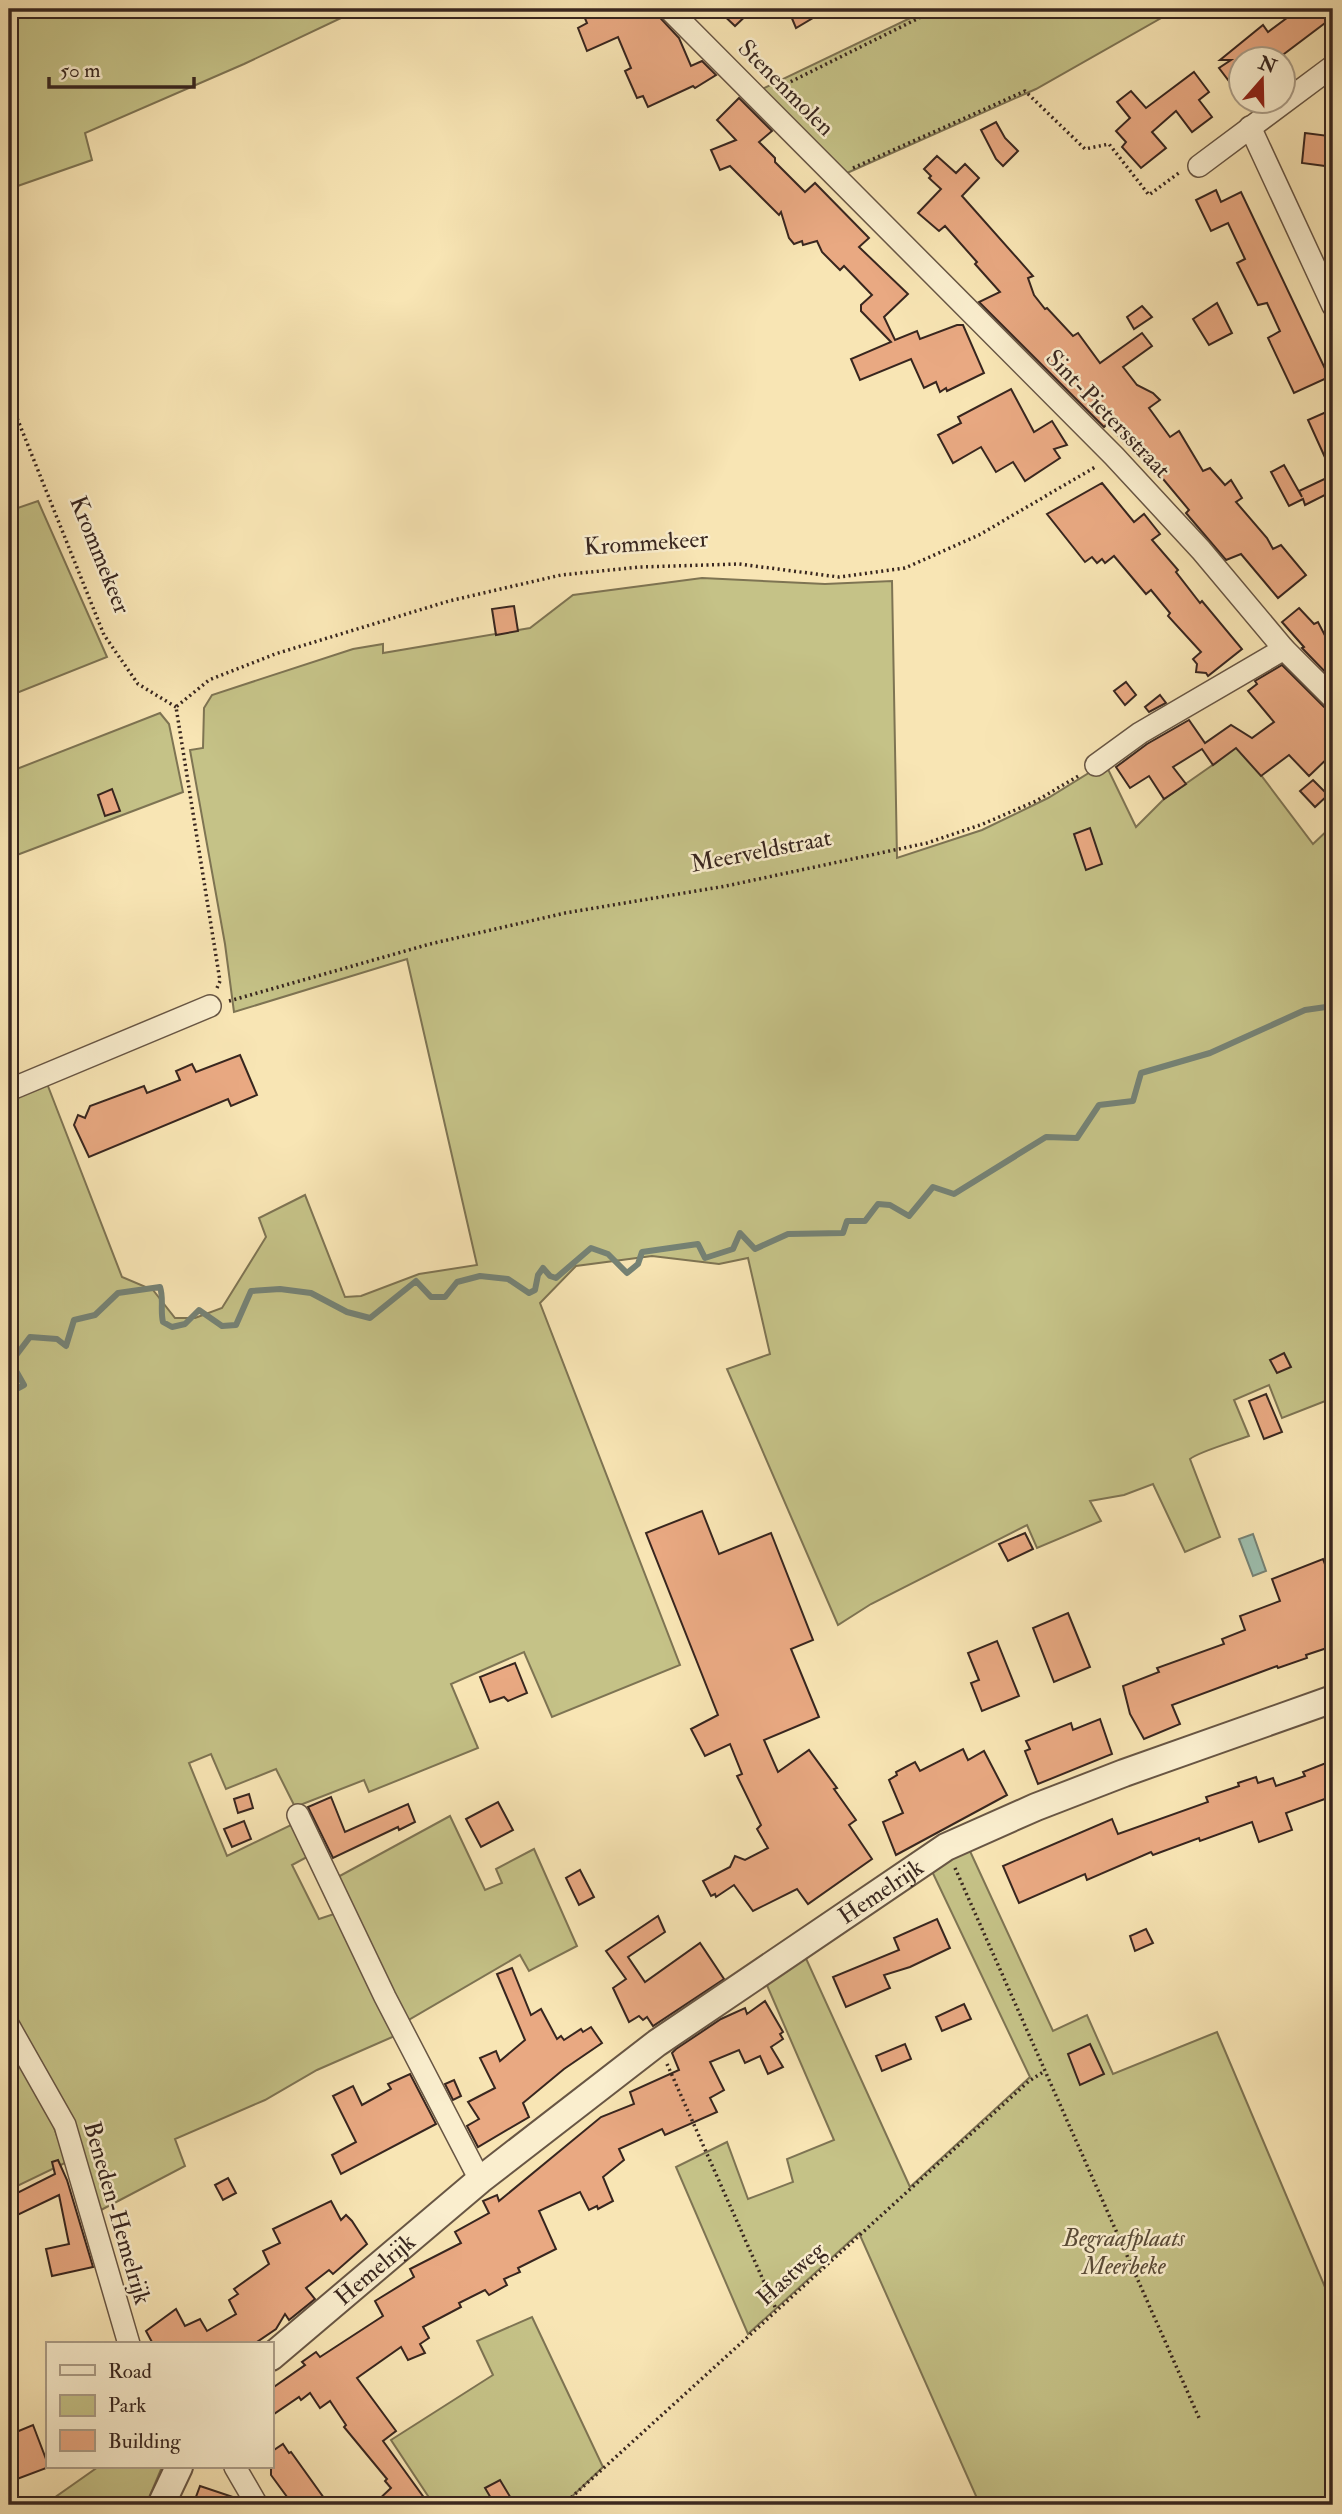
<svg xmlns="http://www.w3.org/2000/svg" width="1342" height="2514" font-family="'IM FELL Double Pica',serif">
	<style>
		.green { fill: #c5c287; stroke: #7e7453; stroke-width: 2 }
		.water { fill: #9dbfaf; stroke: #758275; stroke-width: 2 }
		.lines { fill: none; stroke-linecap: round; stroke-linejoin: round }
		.stream { stroke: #758275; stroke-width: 6 }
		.building { fill: #e9a982; stroke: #38261f; stroke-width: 2 }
		.minor-casing { stroke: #685644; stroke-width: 24 }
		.tertiary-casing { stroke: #685644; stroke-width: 30 }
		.path { stroke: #38261f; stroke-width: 3.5; stroke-dasharray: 2 3.5; stroke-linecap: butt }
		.minor { stroke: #faeece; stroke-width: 21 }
		.tertiary { stroke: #faeece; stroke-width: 26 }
		.labels { text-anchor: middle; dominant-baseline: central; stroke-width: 5; stroke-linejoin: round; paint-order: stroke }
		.street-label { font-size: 24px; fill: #38261f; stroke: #faeece }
		.park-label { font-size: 24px; font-style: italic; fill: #5b4d39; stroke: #faeece }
	</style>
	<rect width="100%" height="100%" fill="#f8e5b4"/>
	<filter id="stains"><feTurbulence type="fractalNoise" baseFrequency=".00286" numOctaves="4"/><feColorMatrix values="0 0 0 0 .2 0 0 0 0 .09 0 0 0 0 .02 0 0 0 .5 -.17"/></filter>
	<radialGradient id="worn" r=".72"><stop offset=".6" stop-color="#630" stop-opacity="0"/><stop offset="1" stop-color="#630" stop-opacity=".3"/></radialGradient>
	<g class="green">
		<polygon points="9,9 360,9 244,64 85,133 92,160 9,189"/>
		<polygon points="929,9 1177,9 1036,89 847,173 762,89"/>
		<polygon points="38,501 107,657 9,696 9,511"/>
		<path d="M702 578 825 584 892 581 897 858 982 830 1048 798 1105 763 1136 827 1164 799 1217 762 1216 760 1239 746 1313 844 1333 825V1398L1282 1418 1269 1385 1234 1400 1249 1436C1236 1441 1198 1452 1190 1459L1220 1537 1185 1552 1153 1484 1124 1495 1090 1501 1101 1521 1037 1548 1027 1525 871 1604 838 1625 727 1369 770 1354 748 1258 719 1264 652 1256 576 1266 540 1303 680 1665 552 1717 524 1652 451 1684 478 1748 369 1792 364 1780 295 1807 276 1769 226 1789 211 1754 189 1763 227 1856 293 1824 307 1857 292 1865 319 1919 337 1913 397 2035 317 2070 265 2100 175 2139 185 2166 101 2210 52 2082 9 2005V1099L46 1081 122 1277 153 1290 175 1318H195L222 1308 266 1237 259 1218 305 1195 345 1297 361 1296 419 1274 477 1265 407 959 234 1012 225 944 190 750 203 748 204 708 212 695 353 649 383 644V653L530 628 573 595Z"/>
		<polygon points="160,713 169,724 183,792 9,858 9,772"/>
		<polygon points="450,1816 485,1890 502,1883 496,1869 534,1849 577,1946 529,1971 520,1955 405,2022 336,1878"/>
		<polygon points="969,1849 1053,2031 1087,2015 1113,2074 1217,2032 1333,2306 1333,2505 980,2505 859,2233 748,2334 676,2167 727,2142 748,2199 793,2182 787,2159 834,2140 766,1983 804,1954 910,2187 1030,2077 929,1865"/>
		<polygon points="9,2042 51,2120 67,2162 9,2190"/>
		<polygon points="532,2317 603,2467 563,2505 434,2505 391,2440 493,2375 477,2341"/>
		<polygon points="98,2467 162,2467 146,2505 44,2505"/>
	</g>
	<polygon class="water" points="1253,1534 1266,1571 1253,1576 1239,1539"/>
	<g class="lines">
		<path class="stream" d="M9 1393 24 1385 11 1362 30 1337 57 1339 66 1346 74 1320 95 1315 118 1293 160 1287C164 1299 160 1310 163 1322L172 1327 185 1324 199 1310 222 1326 236 1325 251 1291 280 1289 311 1293 347 1312 370 1318 416 1281 431 1297H445L457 1282 480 1276 508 1279 529 1293 535 1290 538 1275 543 1268 550 1276 556 1278 591 1248 608 1254 627 1273 638 1264 642 1252 698 1244 705 1258 733 1249 740 1233 755 1249 788 1234 843 1233 847 1221H865L878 1204 890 1205 909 1216 933 1187 954 1194 1046 1137 1077 1138 1099 1105 1133 1101 1141 1073 1210 1053 1305 1010 1333 1006"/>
	</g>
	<g class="building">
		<polygon points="581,9 652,9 679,38 691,66 702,61 716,75 695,88 693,86 648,107 643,96 637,98 625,71 631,68 618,37 587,51 578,28 587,23"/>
		<polygon points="717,9 753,9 735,26"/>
		<polygon points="788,9 828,9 796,28"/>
		<polygon points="1299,9 1333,9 1333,17 1276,60 1241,60 1241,97 1219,68 1231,60 1220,60 1263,25 1268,32"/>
		<polygon points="1194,72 1209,92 1199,100 1212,117 1192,132 1176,111 1152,132 1166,148 1141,168 1122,147 1126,142 1116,131 1130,118 1117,102 1131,91 1146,108"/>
		<polygon points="739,98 772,131 759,142 775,158 775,162 805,192 815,183 869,238 859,247 908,294 884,317 895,340 917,331 920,339 957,325 963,325 984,373 947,391 946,388 940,392 936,382 924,388 911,359 860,380 851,359 891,342 861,311 861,305 872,295 844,266 840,270 822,252 817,241 803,245 802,241 794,244 789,238 781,212 779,215 730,166 720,170 711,150 736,140 717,120"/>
		<polygon points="996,122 1005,138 1018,151 1003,166 996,159 981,130"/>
		<polygon points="1305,133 1329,136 1328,143 1333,144 1333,167 1302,163"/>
		<polygon points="937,156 956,173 965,164 979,178 962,196 1033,276 1028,278 1034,295 1045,309 1047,308 1073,336 1078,333 1100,363 1142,333 1152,346 1123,367 1137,385 1153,393 1160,400 1149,408 1170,437 1179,431 1203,471 1210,468 1225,485 1231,480 1242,498 1236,502 1267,538 1273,549 1281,545 1306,575 1278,598 1241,554 1226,560 1186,513 1189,510 1128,437 1123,441 1107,424 1104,427 979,302 1000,292 975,264 977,262 945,226 939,231 918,213 941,189 929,178 931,176 924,169"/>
		<polygon points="1216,190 1221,202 1241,192 1329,377 1294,393 1268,338 1280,331 1267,303 1258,305 1237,263 1245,259 1228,223 1211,231 1196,200"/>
		<polygon points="1217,303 1232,333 1209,345 1193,319"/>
		<polygon points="1142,306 1152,317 1134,329 1127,317"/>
		<polygon points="1011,389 1034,432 1052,421 1067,445 1054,449 1060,458 1025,481 1013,462 996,472 981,447 953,463 938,435 961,423 958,417"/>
		<polygon points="1333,409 1333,491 1305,505 1303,499 1289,506 1271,472 1284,465 1302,497 1299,491 1333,475 1308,420"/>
		<polygon points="1102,483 1134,522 1144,514 1160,534 1152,540 1178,570 1176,572 1200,603 1202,601 1242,649 1208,676 1206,673 1196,672 1197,664 1193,659 1201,652 1168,616 1170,613 1151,590 1146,594 1114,556 1105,563 1102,559 1097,563 1092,557 1085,562 1047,514"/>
		<polygon points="514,606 518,631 496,635 492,609"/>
		<polygon points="1299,608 1314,624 1318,622 1333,651 1333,680 1302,648 1304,647 1282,622"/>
		<polygon points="1282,665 1324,707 1333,711 1333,753 1309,776 1289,755 1261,776 1236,748 1213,765 1202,749 1173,767 1186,784 1164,799 1149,776 1130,788 1116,767 1147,744 1189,720 1205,743 1231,725 1252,738 1274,722 1248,691 1257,684 1255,681"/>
		<polygon points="1126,682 1136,695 1125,705 1114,691"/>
		<polygon points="1160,695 1166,703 1149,712 1145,707"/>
		<polygon points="1313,780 1328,795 1315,807 1300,791"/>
		<polygon points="112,789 120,811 105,816 98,795"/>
		<polygon points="1090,828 1102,864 1086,870 1074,834"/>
		<polygon points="240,1055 257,1095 231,1106 228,1099 89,1157 74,1125 78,1115 85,1118 90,1106 144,1086 147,1093 180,1080 176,1071 192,1064 196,1072"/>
		<polygon points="1284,1353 1291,1367 1277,1373 1270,1360"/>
		<polygon points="1266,1394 1282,1432 1264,1439 1249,1401"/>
		<polygon points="702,1511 719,1554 771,1533 813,1640 791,1649 819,1717 764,1740 778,1772 809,1750 837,1788 834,1789 856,1820 849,1825 872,1859 808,1904 797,1889 753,1911 734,1885 716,1897 715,1894 711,1896 703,1881 730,1867 735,1856 745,1860 768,1848 757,1829 761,1825 737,1776 742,1774 730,1744 705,1756 691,1729 718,1715 646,1533"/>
		<polygon points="1025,1533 1033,1549 1008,1561 999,1544"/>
		<polygon points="1323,1559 1333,1586 1333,1646 1306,1655 1307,1658 1278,1668 1277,1666 1172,1705 1180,1724 1144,1739 1130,1714 1123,1686 1159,1672 1157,1668 1224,1644 1222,1639 1245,1630 1240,1616 1280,1601 1272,1579"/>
		<polygon points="1068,1613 1090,1667 1054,1682 1033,1628"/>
		<polygon points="997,1641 1019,1696 982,1711 971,1683 979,1680 968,1653"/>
		<polygon points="515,1663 527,1693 508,1701 504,1697 490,1702 480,1677"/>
		<polygon points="1100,1719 1112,1754 1038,1784 1025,1751 1030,1749 1026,1741 1071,1723 1073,1730"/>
		<polygon points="963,1749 968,1760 984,1751 1007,1795 896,1855 883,1822 903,1813 889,1780 897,1775 896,1772 915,1762 920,1771"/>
		<polygon points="1326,1763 1333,1782 1333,1796 1286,1813 1292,1830 1259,1842 1252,1822 1200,1841 1199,1838 1153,1855 1151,1852 1087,1880 1085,1874 1019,1903 1003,1866 1112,1819 1118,1834 1208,1802 1206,1797 1239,1786 1238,1783 1256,1777 1258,1783 1273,1778 1276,1786 1305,1776 1303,1772"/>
		<polygon points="249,1794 253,1808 238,1813 234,1799"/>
		<polygon points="331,1797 345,1832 408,1804 415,1822 399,1830 398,1827 333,1858 308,1807"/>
		<polygon points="498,1802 513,1830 481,1847 466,1819"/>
		<polygon points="244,1821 251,1839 232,1847 224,1829"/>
		<polygon points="580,1870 594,1897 579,1905 566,1878"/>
		<polygon points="658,1916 665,1932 628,1957 645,1982 700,1943 724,1979 653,2026 647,2017 643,2020 639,2016 629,2022 613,1988 626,1979 606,1951"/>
		<polygon points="937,1919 950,1948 910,1967 884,1975 890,1988 846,2007 833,1977 899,1950 894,1938"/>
		<polygon points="1146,1929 1153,1943 1135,1951 1130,1936"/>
		<polygon points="512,1968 531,2015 541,2009 557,2039 561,2036 564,2040 581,2029 583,2032 591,2027 602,2043 564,2069 523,2103 529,2117 478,2147 467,2126 479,2119 468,2102 495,2088 480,2058 496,2051 500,2061 525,2040 497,1974"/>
		<polygon points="765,2001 783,2032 780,2034 783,2039 771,2047 783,2067 768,2074 760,2056 745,2063 739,2050 710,2062 724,2090 710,2098 717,2112 665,2135 662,2129 619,2149 624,2160 603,2177 613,2201 598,2209 597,2206 589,2210 580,2192 539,2211 556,2249 518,2268 520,2272 504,2279 507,2285 489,2295 485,2290 459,2303 461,2307 423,2327 429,2338 420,2344 425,2353 408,2360 401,2347 357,2378 396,2431 383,2441 425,2499 416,2505 373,2505 391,2488 385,2481 387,2479 344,2427 346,2425 330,2401 320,2408 310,2393 301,2400 299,2397 271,2416 271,2389 305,2365 302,2362 316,2352 320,2357 383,2316 375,2301 414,2277 410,2269 461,2243 455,2232 489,2213 483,2201 497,2195 499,2201 601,2117 634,2104 630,2092 679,2070 672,2053 676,2049 721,2019 745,2008 747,2014"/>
		<polygon points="964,2004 971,2019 942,2031 936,2017"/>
		<polygon points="905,2044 911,2059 882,2071 876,2056"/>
		<polygon points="1090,2044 1104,2074 1080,2085 1068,2054"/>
		<polygon points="410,2074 436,2124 341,2174 332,2155 356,2142 333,2096 353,2086 362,2105 391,2089 388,2084"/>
		<polygon points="454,2080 461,2096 453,2100 445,2084"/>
		<polygon points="58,2160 67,2180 93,2267 52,2276 46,2249 69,2244 59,2195 9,2219 9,2197 55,2174 52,2162"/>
		<polygon points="228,2178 236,2193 223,2200 215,2185"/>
		<polygon points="331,2201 341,2220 346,2215 352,2221 367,2244 333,2274 329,2270 306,2288 315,2299 289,2320 285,2314 276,2329 254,2344 153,2344 146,2331 176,2309 185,2326 200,2319 207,2331 236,2314 229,2300 238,2294 234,2289 269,2264 263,2251 280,2243 273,2229"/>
		<polygon points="33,2425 49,2467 9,2482 9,2435"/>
		<polygon points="283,2444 289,2453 291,2452 329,2505 293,2505 271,2475 271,2452"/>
		<polygon points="500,2480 515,2505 495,2505 485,2488"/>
		<polygon points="200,2486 239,2499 242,2505 193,2505"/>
	</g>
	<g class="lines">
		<defs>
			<g id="minor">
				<polyline points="669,9 1114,456 1201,550 1284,649 1333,698"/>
				<polyline points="1250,127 1333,306"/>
				<polyline points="1199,166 1333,66"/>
				<polyline points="1096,765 1140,733 1284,649"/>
				<polyline points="9,1090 210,1006"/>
				<polyline points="298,1815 385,1997 480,2180"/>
				<polyline points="9,2026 65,2125 129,2344"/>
				<polyline points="235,2467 257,2505"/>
			</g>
			<g id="tertiary">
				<path id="s1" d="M271 2357 480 2180 657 2043 946 1847 1036 1807 1124 1773 1333 1699"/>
				<polyline points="161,2505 179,2467"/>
			</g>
		</defs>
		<use href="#minor" class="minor-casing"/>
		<use href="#tertiary" class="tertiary-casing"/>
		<g class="path">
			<polyline points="776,89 937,9"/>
			<polyline points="853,168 1025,91 1085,149 1109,144 1149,195 1180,172"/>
			<polyline points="9,398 104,635 138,684 176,707"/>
			<polyline points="217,988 220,981 176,707 209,680 275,654 449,601 561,575 640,567 739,564 839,577 905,568 979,535 1097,466"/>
			<polyline points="229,1001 430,944 565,913 726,886 927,843 983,824 1036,801 1080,775"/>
			<polyline points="955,1868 1200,2420"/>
			<polyline points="667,2064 776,2309"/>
			<polyline points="563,2505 1029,2081 1045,2071"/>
		</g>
		<use href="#minor" class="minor"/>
		<use href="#tertiary" class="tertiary"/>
	</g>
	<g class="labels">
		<g class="street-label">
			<text transform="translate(786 88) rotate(45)">Stenenmolen</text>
			<text transform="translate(1108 414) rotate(46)">Sint-Pietersstraat</text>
			<text transform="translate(646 543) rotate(-4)">Krommekeer</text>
			<text transform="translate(100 555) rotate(68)">Krommekeer</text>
			<text transform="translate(761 851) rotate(-11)">Meerveldstraat</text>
			<text stroke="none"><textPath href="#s1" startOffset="768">Hemelrijk</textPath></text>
			<text transform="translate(117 2213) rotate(74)">Beneden-Hemelrijk</text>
			<text stroke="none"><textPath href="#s1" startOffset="136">Hemelrijk</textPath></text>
			<text transform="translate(791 2274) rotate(-42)">Hastweg</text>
		</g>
		<g class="park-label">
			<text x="1124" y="2238">Begraafplaats<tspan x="1124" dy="28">Meerbeke</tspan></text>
		</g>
	</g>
	<rect width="1342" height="2514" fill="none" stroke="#f8e5b4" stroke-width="35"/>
	<rect x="10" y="10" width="1321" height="2493" fill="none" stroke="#38261f" stroke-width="3.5"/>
	<rect x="18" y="18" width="1307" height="2479" fill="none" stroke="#38261f" stroke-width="2"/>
	<rect x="46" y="2342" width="228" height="126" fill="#faeece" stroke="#ac9e88" stroke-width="2"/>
	<rect x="60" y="2365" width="35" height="10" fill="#faeece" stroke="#ac9e88" stroke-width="2"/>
	<text x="108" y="2378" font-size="21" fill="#38261f">Road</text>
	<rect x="60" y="2395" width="35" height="21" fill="#c5c287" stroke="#ac9e88" stroke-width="2"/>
	<text x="108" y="2412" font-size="21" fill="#38261f">Park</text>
	<rect x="60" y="2430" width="35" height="21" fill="#e9a982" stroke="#ac9e88" stroke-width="2"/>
	<text x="108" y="2448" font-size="21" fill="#38261f">Building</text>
	<g transform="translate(1262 80) rotate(20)"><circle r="33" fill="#faeece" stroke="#ac9e88" stroke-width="2"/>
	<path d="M0-5L12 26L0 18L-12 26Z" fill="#8f2418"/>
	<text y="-10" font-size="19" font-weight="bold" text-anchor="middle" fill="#38261f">N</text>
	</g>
	<path d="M49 77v10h145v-10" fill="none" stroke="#38261f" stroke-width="3.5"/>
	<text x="60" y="77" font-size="21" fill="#38261f" stroke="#faeece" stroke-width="5" paint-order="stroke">50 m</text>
	<rect width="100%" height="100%" filter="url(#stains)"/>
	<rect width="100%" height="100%" fill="url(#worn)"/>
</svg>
